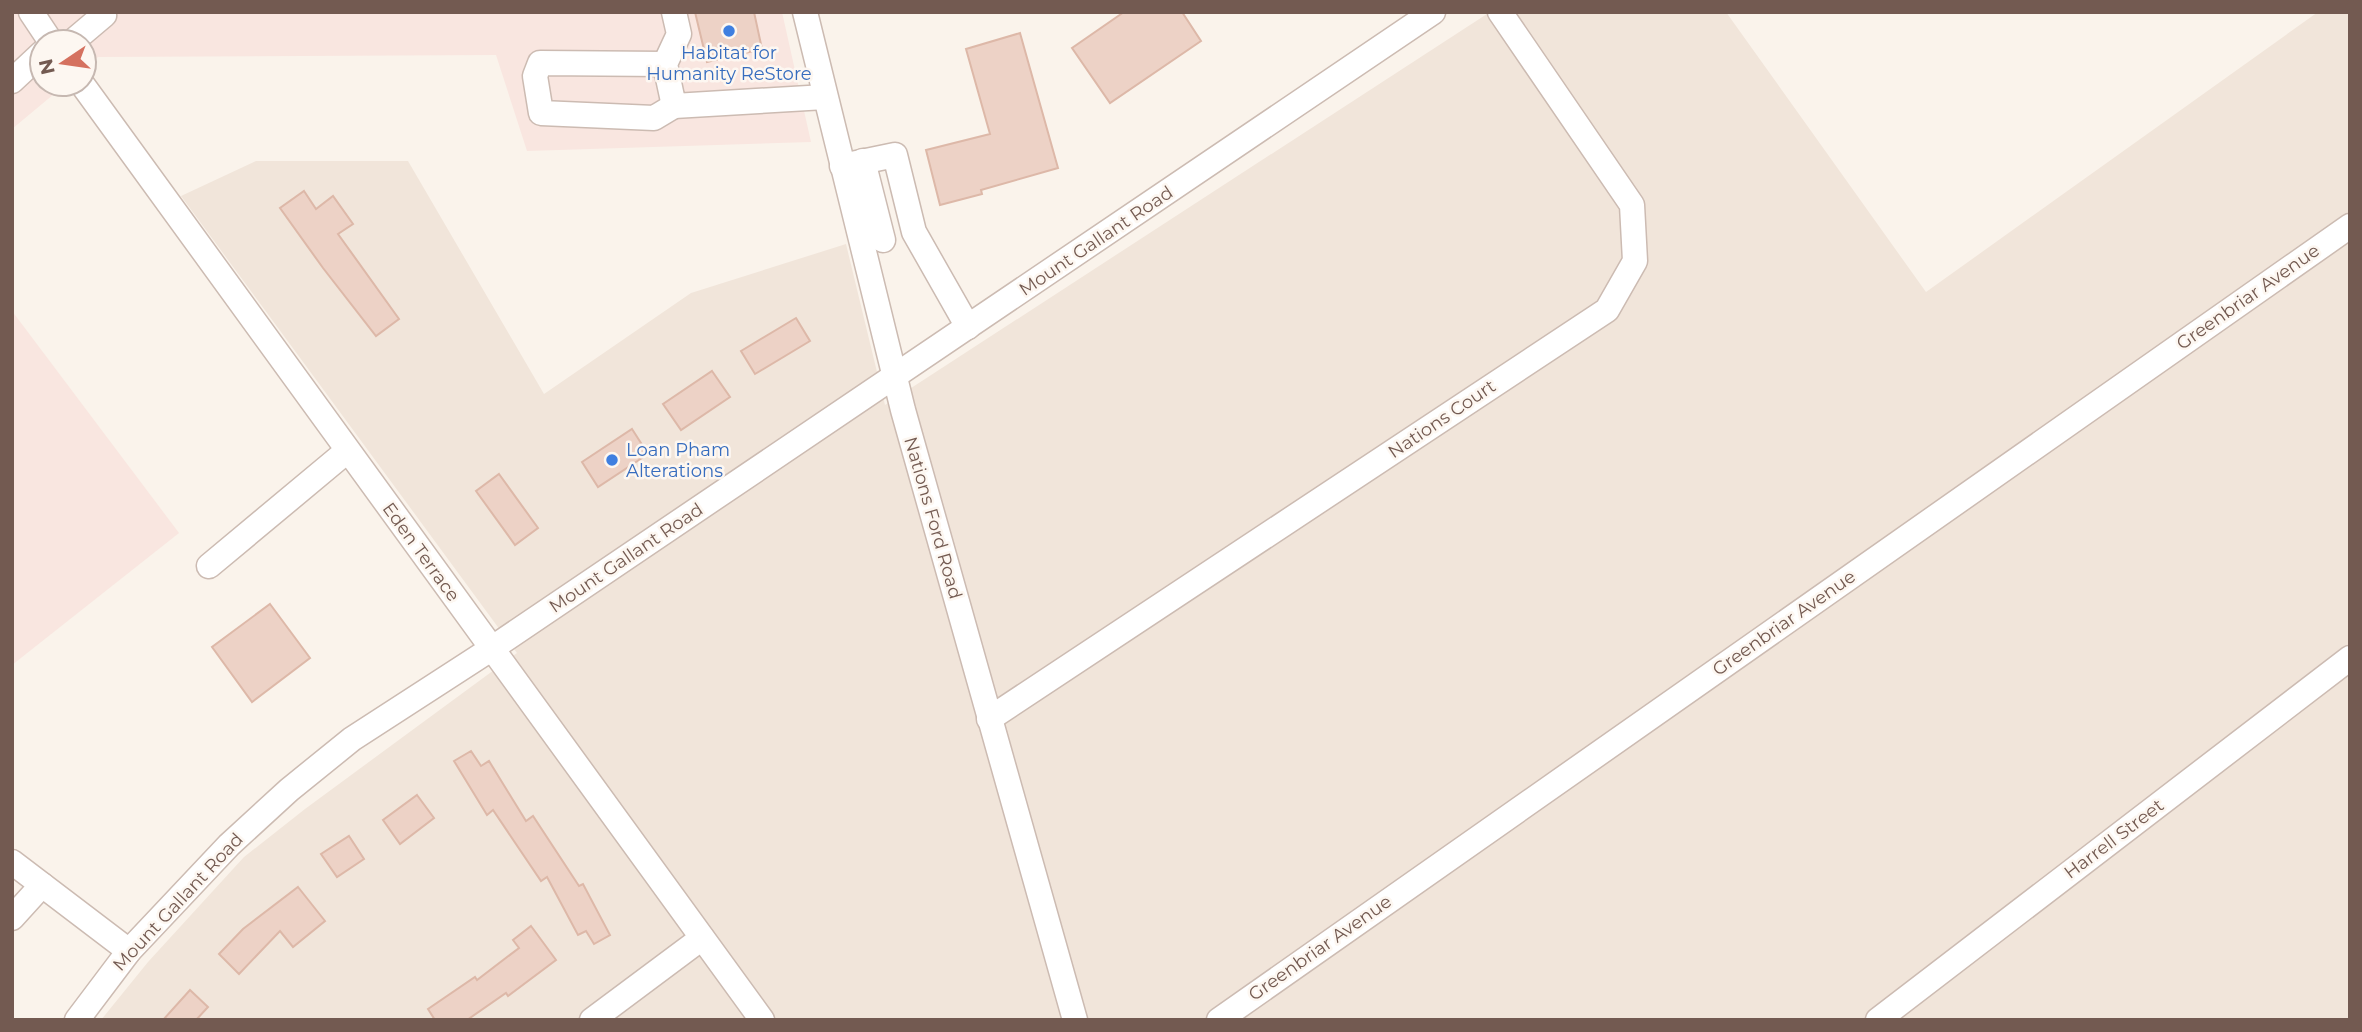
<svg xmlns="http://www.w3.org/2000/svg" width="2362" height="1032" font-family="Montserrat,sans-serif">
	<style>
		.residential { fill: #f1e5da }
		.commercial { fill: #f9e6e0 }
		.building { fill: #edd2c6; stroke: #ddb8a8; stroke-width: 2 }
		.lines { fill: none; stroke-linecap: round; stroke-linejoin: round }
		.minor-casing { stroke: #ccbbb2; stroke-width: 27 }
		.minor { stroke: #fff; stroke-width: 24 }
		.shop-dot { fill: #3f7fe0; stroke: #fdf7f1; stroke-width: 2.5 }
		.labels { text-anchor: middle; dominant-baseline: central; stroke-width: 5; stroke-linejoin: round; paint-order: stroke }
		.shop-label { font-size: 18px; fill: #366cbe; stroke: #fdf7f1 }
		.street-label { font-size: 18px; fill: #735a51; stroke: #fdf7f1 }
	</style>
	<rect width="100%" height="100%" fill="#faf3eb"/>
	<polygon class="residential" points="1490,12 1726,12 1926,292 2318,12 2350,12 2350,1020 101,1020 148,962 244,857 305,809 517,653 181,196 256,161 408,161 544,394 691,293 846,244 885,405"/>
	<g class="commercial">
		<polygon points="12,12 782,12 811,142 527,151 496,55 98,57 84,69 84,42 42,42 42,84 66,84 12,129"/>
		<polygon points="12,311 179,533 12,665"/>
	</g>
	<g class="building">
		<polygon points="695,12 754,12 762,49 707,62"/>
		<polygon points="1124,12 1182,12 1201,41 1110,103 1072,48"/>
		<polygon points="1020,33 1058,168 981,190 982,194 940,205 926,150 990,134 966,49"/>
		<polygon points="304,191 316,209 333,196 353,224 338,234 399,319 376,336 323,268 280,208"/>
		<polygon points="796,318 810,341 755,374 741,351"/>
		<polygon points="712,371 730,397 681,430 663,404"/>
		<polygon points="632,429 648,454 598,487 582,462"/>
		<polygon points="499,474 538,528 515,545 476,491"/>
		<polygon points="270,604 310,658 252,702 212,647"/>
		<polygon points="471,751 481,766 489,761 526,821 533,816 579,886 583,884 610,935 594,944 586,931 578,935 547,877 541,881 493,810 487,815 454,761"/>
		<polygon points="417,795 434,818 400,844 383,820"/>
		<polygon points="349,836 364,859 337,877 321,854"/>
		<polygon points="298,887 325,921 293,947 280,931 239,974 219,954 243,929"/>
		<polygon points="531,926 556,960 508,996 506,993 467,1020 435,1020 428,1009 475,977 477,980 519,948 513,940"/>
		<polygon points="190,990 208,1007 196,1020 163,1020"/>
	</g>
	<g class="lines">
		<defs>
			<g id="minor">
				<polyline points="31,12 51,42"/>
				<polyline points="674,12 679,34 665,64 674,106 825,97"/>
				<polyline points="805,12 903,410 1075,1020"/>
				<polyline points="72,42 104,15 103,12"/>
				<polyline points="665,64 540,63 535,76 541,113 654,118 674,106"/>
				<polyline points="12,81 42,53"/>
				<polyline points="82,84 762,1020"/>
				<polyline points="863,161 883,240"/>
				<polyline points="842,166 895,155 914,232 968,327"/>
				<polyline points="209,566 347,451"/>
				<polyline points="989,719 1607,310 1635,261 1632,205 1500,12"/>
				<polyline points="12,862 129,951"/>
				<polyline points="12,918 42,885"/>
				<polyline points="77,1020 129,951 229,845 289,790 352,739 491,649 1433,12"/>
				<polyline points="592,1020 702,938"/>
				<polyline points="1219,1020 2350,226"/>
				<polyline points="1878,1020 2350,658"/>
			</g>
		</defs>
		<use href="#minor" class="minor-casing"/>
		<use href="#minor" class="minor"/>
	</g>
	<g class="shop-dot">
		<circle cx="729" cy="31" r="7"/>
		<circle cx="612" cy="460" r="7"/>
	</g>
	<g class="labels">
		<g class="shop-label">
			<text x="729" y="53">Habitat for<tspan x="729" dy="21">Humanity ReStore</tspan></text>
			<text x="626" y="450" text-anchor="start">Loan Pham<tspan x="626" dy="21">Alterations</tspan></text>
		</g>
		<g class="street-label">
			<text transform="translate(1096 241) rotate(-34)">Mount Gallant Road</text>
			<text transform="translate(2248 297) rotate(-35)">Greenbriar Avenue</text>
			<text transform="translate(1442 419) rotate(-34)">Nations Court</text>
			<text transform="translate(933 518) rotate(74)">Nations Ford Road</text>
			<text transform="translate(421 552) rotate(54)">Eden Terrace</text>
			<text transform="translate(626 558) rotate(-34)">Mount Gallant Road</text>
			<text transform="translate(1784 623) rotate(-35)">Greenbriar Avenue</text>
			<text transform="translate(2114 839) rotate(-37)">Harrell Street</text>
			<text transform="translate(178 902) rotate(-47)">Mount Gallant Road</text>
			<text transform="translate(1320 948) rotate(-35)">Greenbriar Avenue</text>
		</g>
	</g>
	<rect width="2362" height="1032" fill="none" stroke="#735a51" stroke-width="28"/>
	<g transform="translate(63 63) rotate(257)"><circle r="33" fill="#fdf7f1" stroke="#c6b8b1" stroke-width="2"/>
	<path d="M0-5L12 26L0 18L-12 26Z" fill="#d5715f"/>
	<text y="-10" font-size="19" font-weight="bold" text-anchor="middle" fill="#735a51">N</text>
	</g>
</svg>
